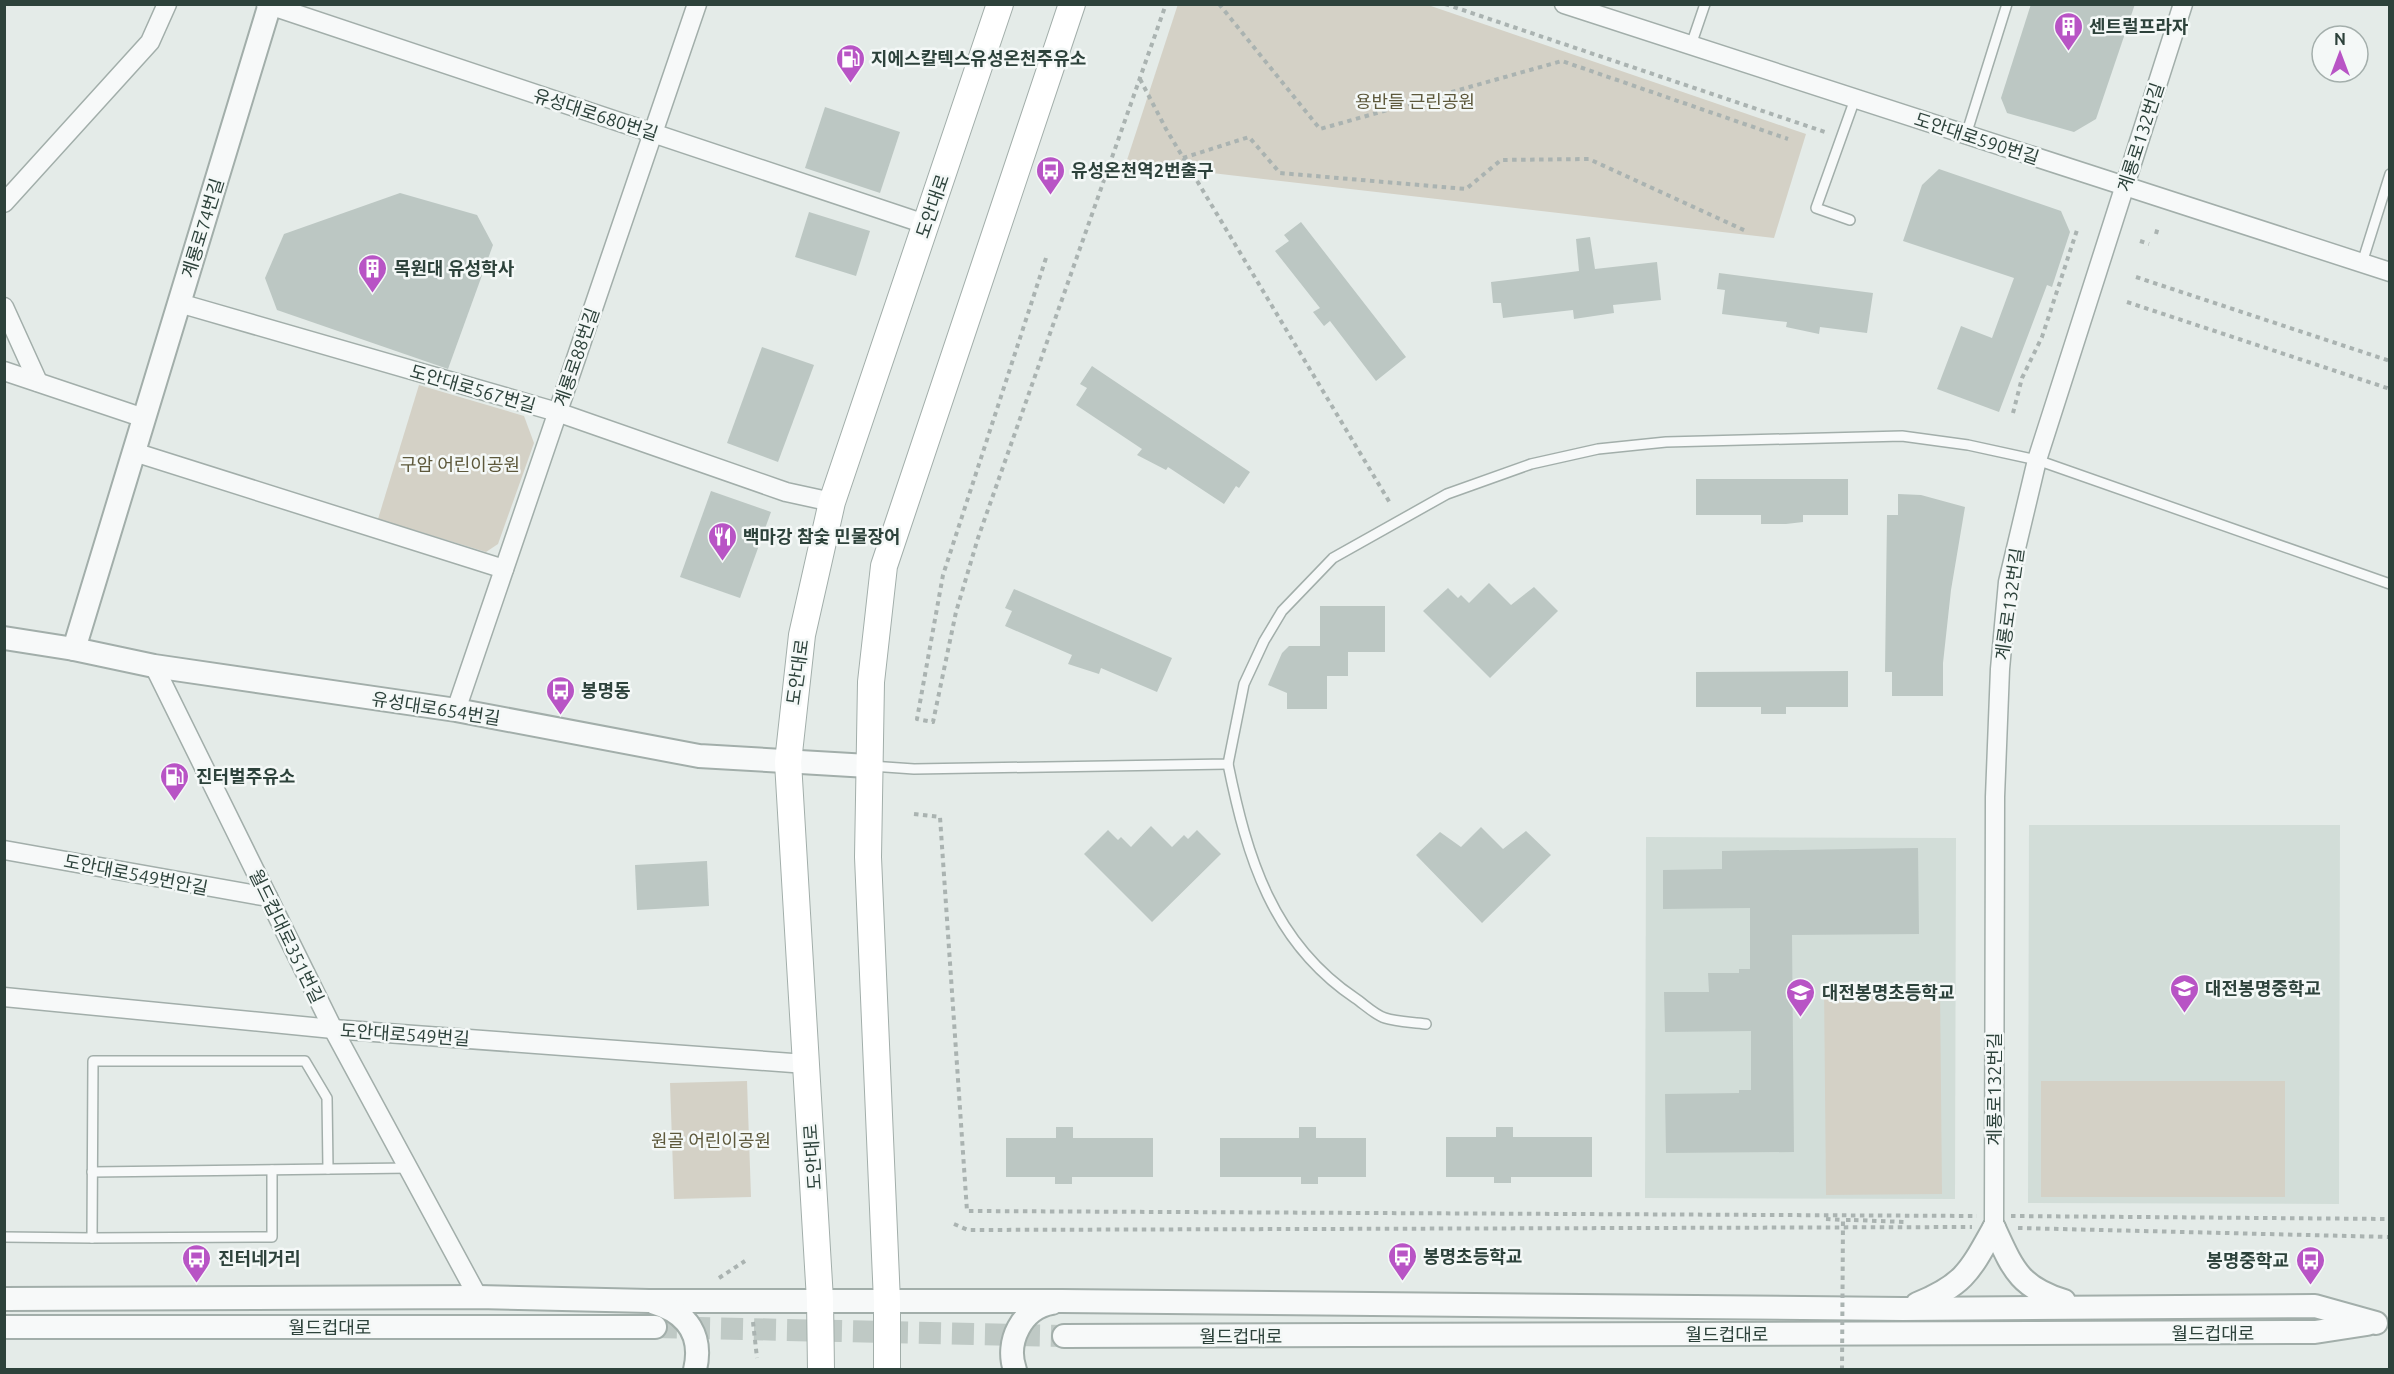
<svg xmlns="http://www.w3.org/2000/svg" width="2394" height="1374" font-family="Ubuntu,'Noto Sans KR',sans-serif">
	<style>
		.built { fill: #d2ddd8 }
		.green { fill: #d4d1c6 }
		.building { fill: #bcc7c3 }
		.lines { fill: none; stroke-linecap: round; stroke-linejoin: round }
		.tertiary-tunnel { stroke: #bfc9c5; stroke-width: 22; stroke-dasharray: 22 11; stroke-linecap: butt }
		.service-casing { stroke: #a2aeaa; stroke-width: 12 }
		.minor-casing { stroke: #a2aeaa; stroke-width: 21 }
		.tertiary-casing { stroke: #a2aeaa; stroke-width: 26 }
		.secondary-casing { stroke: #a2aeaa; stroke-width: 28 }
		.path { stroke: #aab3b1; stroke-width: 4; stroke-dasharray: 4.5 4.5; stroke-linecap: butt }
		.service { stroke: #f7f9f9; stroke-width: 9 }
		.minor { stroke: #f7f9f9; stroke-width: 18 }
		.tertiary { stroke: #f7f9f9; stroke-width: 22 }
		.secondary { stroke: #fff; stroke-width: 26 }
		.path-bridge { stroke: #aab3b1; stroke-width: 4; stroke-dasharray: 4.5 4.5; stroke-linecap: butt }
		.labels { text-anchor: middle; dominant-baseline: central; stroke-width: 5; stroke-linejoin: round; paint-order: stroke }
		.poi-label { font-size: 18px; font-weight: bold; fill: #2d423b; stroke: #f4f8f7; text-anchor: start }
		.park-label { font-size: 18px; fill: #5d583b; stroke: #f4f8f7 }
		.street-label { font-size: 18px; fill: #2d423b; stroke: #f4f8f7 }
	</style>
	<rect width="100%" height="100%" fill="#e4ebe8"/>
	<g class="built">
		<polygon points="2029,825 2340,825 2339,1204 2028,1203"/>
		<polygon points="1646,837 1956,838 1955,1199 1645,1198"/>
	</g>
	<g class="green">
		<polygon points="1178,4 1428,5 1806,134 1774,238 1126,163"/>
		<polygon points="419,385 524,416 534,443 498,544 486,552 378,519"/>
		<polygon points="1940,984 1942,1194 1826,1195 1824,985"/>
		<polygon points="747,1081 751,1197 674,1199 670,1083"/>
		<rect x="2041" y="1081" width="244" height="116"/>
	</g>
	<g class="building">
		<polygon points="2031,4 2135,4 2096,119 2074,132 2007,113 2001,98"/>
		<polygon points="825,107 900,132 880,193 805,168"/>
		<polygon points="1939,169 2061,211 2070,232 2052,287 2047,285 1999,412 1937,389 1961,326 1992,338 2014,278 1903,241 1922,185"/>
		<polygon points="400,193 477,215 493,245 448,369 277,310 265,278 284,234"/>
		<polygon points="809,212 870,231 856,276 795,257"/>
		<polygon points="1301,222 1406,357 1376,381 1330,321 1324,326 1313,312 1320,308 1275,251 1289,241 1284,235"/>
		<polygon points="1590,237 1595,269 1657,262 1661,300 1613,305 1614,313 1574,319 1573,310 1503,318 1501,303 1493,303 1491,282 1579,271 1576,239"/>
		<polygon points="1719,273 1873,293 1867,333 1820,327 1819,334 1786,327 1787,322 1722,314 1725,290 1717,289"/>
		<polygon points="762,347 814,365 778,462 727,443"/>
		<polygon points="1092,366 1250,472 1239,488 1236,486 1224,504 1168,467 1166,470 1137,455 1142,449 1076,405 1087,388 1080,384"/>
		<polygon points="1696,479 1848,479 1848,515 1803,515 1803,522 1786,524 1761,524 1761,515 1696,515"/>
		<polygon points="711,491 771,512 740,598 680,577"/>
		<polygon points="1898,494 1921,495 1965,507 1951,590 1943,663 1943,696 1892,696 1892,672 1885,672 1887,515 1898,515"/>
		<polygon points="1489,583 1511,605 1534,587 1558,611 1490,678 1423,611 1448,588 1458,598 1461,595 1469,603"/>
		<polygon points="1014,589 1172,658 1157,692 1101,668 1099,674 1068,664 1072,655 1005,626 1012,611 1005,608"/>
		<polygon points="1320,606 1385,606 1385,652 1348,652 1348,676 1327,676 1327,709 1287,709 1287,693 1268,685 1282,653 1289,646 1320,646"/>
		<polygon points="1848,671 1848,707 1786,707 1786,714 1761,714 1761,707 1696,707 1696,672"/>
		<polygon points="1151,826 1172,847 1184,835 1188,839 1197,830 1221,854 1152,922 1084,854 1108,830 1118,840 1121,837 1131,847"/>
		<polygon points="1481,827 1503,849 1526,831 1551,855 1482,923 1416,855 1440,832 1461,847"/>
		<polygon points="1918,848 1919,934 1792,935 1794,1152 1666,1153 1665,1094 1739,1093 1739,1090 1751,1090 1751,1031 1665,1032 1664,992 1709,992 1708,973 1739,973 1739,969 1750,969 1750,908 1663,909 1663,870 1722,869 1722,851"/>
		<polygon points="707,861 709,906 637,910 635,865"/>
		<polygon points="1056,1127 1073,1127 1073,1138 1153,1138 1153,1177 1072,1177 1072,1184 1055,1184 1055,1177 1006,1177 1006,1138 1056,1138"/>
		<polygon points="1299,1127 1316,1127 1316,1138 1366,1138 1366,1177 1318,1177 1318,1184 1301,1184 1301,1177 1220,1177 1220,1138 1299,1138"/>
		<polygon points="1496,1127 1513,1127 1513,1137 1592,1137 1592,1177 1511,1177 1511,1183 1494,1183 1494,1177 1446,1177 1446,1137 1496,1137"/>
	</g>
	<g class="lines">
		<polyline class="tertiary-tunnel" points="655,1327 1064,1336"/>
		<defs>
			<g id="service">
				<polyline points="1691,45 1705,4"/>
				<polyline points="1966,135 2007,4"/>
				<polyline points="1850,220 1816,208 1855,99"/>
				<polyline points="2362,263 2390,174"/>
				<path d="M1228 764C1247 857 1272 942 1355 998 1364 1004 1375 1015 1385 1018 1397 1022 1413 1022 1426 1024"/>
				<polyline points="871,766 914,769 1228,764 1244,684 1264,641 1282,611 1333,558 1447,494 1531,464 1598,449 1666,442 1902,436 1968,445 2037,460 2390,584"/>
				<polyline points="92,1172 410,1168"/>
				<polyline points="4,1237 92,1238 93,1061 305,1061 327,1098 328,1169"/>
				<polyline points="92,1238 272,1237 272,1170"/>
			</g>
			<g id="minor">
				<polyline points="266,4 925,224"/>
				<polyline points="1564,4 2390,272"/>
				<polyline points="4,203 150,42 167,4"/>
				<polyline points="179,303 557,412 786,492 832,502"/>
				<polyline points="4,307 38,382"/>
				<polyline points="4,371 144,418"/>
				<polyline points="134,452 504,569"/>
				<polyline points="154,666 333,1029 478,1297"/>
				<polyline points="456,710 697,4"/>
				<polyline points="4,850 268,897"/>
				<polyline points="4,997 333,1029 806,1064"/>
				<polyline points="1994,1228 1995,797 2000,669 2008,582 2037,460 2183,4"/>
			</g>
			<g id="tertiary">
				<polyline points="4,638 74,649 154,666 456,710 699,756 868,766"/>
				<polyline points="74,649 270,4"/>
				<path d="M1994 1228C2013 1269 2019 1287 2064 1301"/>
				<polyline points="4,1299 478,1297 649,1301 1062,1301 1903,1309 2315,1306 2376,1323"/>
				<path d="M655 1303C688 1313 703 1336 695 1370"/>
				<path d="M1917 1304C1964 1285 1970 1271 1994 1228"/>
				<polyline points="4,1327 655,1327"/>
				<polyline points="1064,1336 2315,1332 2367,1324"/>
				<path d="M1015 1370C1005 1342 1022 1308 1052 1303"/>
			</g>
			<g id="secondary">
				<polyline points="821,1370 820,1300 788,762 802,635 832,502 1000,4"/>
				<polyline points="887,1370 887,1302 868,857 871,682 884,566 1072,4"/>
			</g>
		</defs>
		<use href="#service" class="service-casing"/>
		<use href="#minor" class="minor-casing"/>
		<use href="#tertiary" class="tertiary-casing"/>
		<use href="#secondary" class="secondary-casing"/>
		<g class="path">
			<polyline points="1219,4 1320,129 1562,61 1788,139"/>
			<polyline points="1445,4 1828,133"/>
			<polyline points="1140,79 1166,129 1390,503"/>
			<polyline points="1183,158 1249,137 1280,173 1466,189 1501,160 1589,159 1746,231"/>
			<polyline points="2156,234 2158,227"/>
			<polyline points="2140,241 2149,244"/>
			<polyline points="1046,258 943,575 917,719 933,722 956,612 978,538 1166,4"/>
			<polyline points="2136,277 2390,361"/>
			<polyline points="2127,302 2390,389"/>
			<polyline points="2013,413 2022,378 2042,337 2077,230"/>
			<polyline points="914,814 940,817 967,1211 1977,1216"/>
			<polyline points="2011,1216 2390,1219"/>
			<polyline points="1826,1219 1843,1220"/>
			<polyline points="1854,1220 1905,1222"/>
			<polyline points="954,1224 968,1230 1972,1227"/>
			<polyline points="2018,1228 2390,1237"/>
			<polyline points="719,1278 745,1261"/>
			<polyline points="753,1322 757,1358"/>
		</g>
		<use href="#service" class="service"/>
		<use href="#minor" class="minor"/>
		<use href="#tertiary" class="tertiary"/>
		<use href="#secondary" class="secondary"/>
		<polyline class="path-bridge" points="1842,1370 1843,1220 1854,1220"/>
	</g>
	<defs>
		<symbol id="building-pin" viewBox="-11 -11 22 30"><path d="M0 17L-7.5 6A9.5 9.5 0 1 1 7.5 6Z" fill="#b854c5" stroke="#f4f8f7"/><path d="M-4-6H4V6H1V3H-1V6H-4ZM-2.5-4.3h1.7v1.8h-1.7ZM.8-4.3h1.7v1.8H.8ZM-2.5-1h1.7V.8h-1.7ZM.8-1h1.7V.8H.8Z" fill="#fff"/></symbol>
		<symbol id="fuel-pin" viewBox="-11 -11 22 30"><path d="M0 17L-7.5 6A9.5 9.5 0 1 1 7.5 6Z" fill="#b854c5" stroke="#f4f8f7"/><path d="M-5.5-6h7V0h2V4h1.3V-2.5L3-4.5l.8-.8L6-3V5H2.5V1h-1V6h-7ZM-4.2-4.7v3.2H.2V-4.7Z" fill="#fff"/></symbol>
		<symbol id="bus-pin" viewBox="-11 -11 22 30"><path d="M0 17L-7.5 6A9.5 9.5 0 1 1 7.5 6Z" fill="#b854c5" stroke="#f4f8f7"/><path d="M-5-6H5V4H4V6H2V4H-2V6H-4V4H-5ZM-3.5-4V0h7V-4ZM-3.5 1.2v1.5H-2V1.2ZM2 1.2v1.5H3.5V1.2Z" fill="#fff"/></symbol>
		<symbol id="restaurant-pin" viewBox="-11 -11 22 30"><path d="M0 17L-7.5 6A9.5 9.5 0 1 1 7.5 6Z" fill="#b854c5" stroke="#f4f8f7"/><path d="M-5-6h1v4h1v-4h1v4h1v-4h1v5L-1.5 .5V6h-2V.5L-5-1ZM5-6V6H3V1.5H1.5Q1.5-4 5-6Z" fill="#fff"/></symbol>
		<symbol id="school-pin" viewBox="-11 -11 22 30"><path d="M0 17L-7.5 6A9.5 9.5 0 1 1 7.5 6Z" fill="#b854c5" stroke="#f4f8f7"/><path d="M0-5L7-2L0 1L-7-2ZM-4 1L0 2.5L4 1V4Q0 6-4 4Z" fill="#fff"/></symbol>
	</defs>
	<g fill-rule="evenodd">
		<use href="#building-pin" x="2052" y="10" width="33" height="45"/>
		<use href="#fuel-pin" x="834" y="42" width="33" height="45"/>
		<use href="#bus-pin" x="1034" y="154" width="33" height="45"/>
		<use href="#building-pin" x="356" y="252" width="33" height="45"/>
		<use href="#restaurant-pin" x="706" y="520" width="33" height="45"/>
		<use href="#bus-pin" x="544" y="674" width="33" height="45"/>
		<use href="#fuel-pin" x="158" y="760" width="33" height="45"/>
		<use href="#school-pin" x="2168" y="972" width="33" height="45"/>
		<use href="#school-pin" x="1784" y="976" width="33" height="45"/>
		<use href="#bus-pin" x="1386" y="1240" width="33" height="45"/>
		<use href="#bus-pin" x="180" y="1242" width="33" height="45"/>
		<use href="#bus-pin" x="2294" y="1244" width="33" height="45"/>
	</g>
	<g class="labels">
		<g class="poi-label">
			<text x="2089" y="26">센트럴프라자</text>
			<text x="871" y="58">지에스칼텍스유성온천주유소</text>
			<text x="1071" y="170">유성온천역2번출구</text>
			<text x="394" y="268">목원대 유성학사</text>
			<text x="743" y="536">백마강 참숯 민물장어</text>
			<text x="581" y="690">봉명동</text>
			<text x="196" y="776">진터벌주유소</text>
			<text x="2205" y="988">대전봉명중학교</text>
			<text x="1822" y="992">대전봉명초등학교</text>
			<text x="1423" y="1256">봉명초등학교</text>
			<text x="218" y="1258">진터네거리</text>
			<text x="2289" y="1260" text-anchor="end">봉명중학교</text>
		</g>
		<g class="park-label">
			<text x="1415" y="101">용반들 근린공원</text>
			<text x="460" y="464">구암 어린이공원</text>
			<text x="711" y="1140">원골 어린이공원</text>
		</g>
		<g class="street-label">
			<text transform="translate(596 114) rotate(18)">유성대로680번길</text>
			<text transform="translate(2140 137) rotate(-72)">계룡로132번길</text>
			<text transform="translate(1977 138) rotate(18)">도안대로590번길</text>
			<text transform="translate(932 206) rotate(-71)">도안대로</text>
			<text transform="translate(202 228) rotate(-73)">계룡로74번길</text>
			<text transform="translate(576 357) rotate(-71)">계룡로88번길</text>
			<text transform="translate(473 388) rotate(16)">도안대로567번길</text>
			<text transform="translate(2009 604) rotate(-82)">계룡로132번길</text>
			<text transform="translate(797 672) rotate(-82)">도안대로</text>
			<text transform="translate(436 708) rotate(9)">유성대로654번길</text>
			<text transform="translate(136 874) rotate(11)">도안대로549번안길</text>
			<text transform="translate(287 936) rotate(64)">월드컵대로351번길</text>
			<text transform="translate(405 1034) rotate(4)">도안대로549번길</text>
			<text transform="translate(1994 1089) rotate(-90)">계룡로132번길</text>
			<text transform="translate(812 1157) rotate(-94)">도안대로</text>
			<text x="330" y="1327">월드컵대로</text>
			<text x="2213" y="1333">월드컵대로</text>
			<text x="1727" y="1334">월드컵대로</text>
			<text x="1241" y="1336">월드컵대로</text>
		</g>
	</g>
	<rect width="2394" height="1374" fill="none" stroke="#2d423b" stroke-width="12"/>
	<g transform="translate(2340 54)"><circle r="28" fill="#f4f8f7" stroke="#a4afac" stroke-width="1.5"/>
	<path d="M0-4.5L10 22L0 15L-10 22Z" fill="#b854c5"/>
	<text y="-9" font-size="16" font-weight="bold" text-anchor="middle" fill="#2d423b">N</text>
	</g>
</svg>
